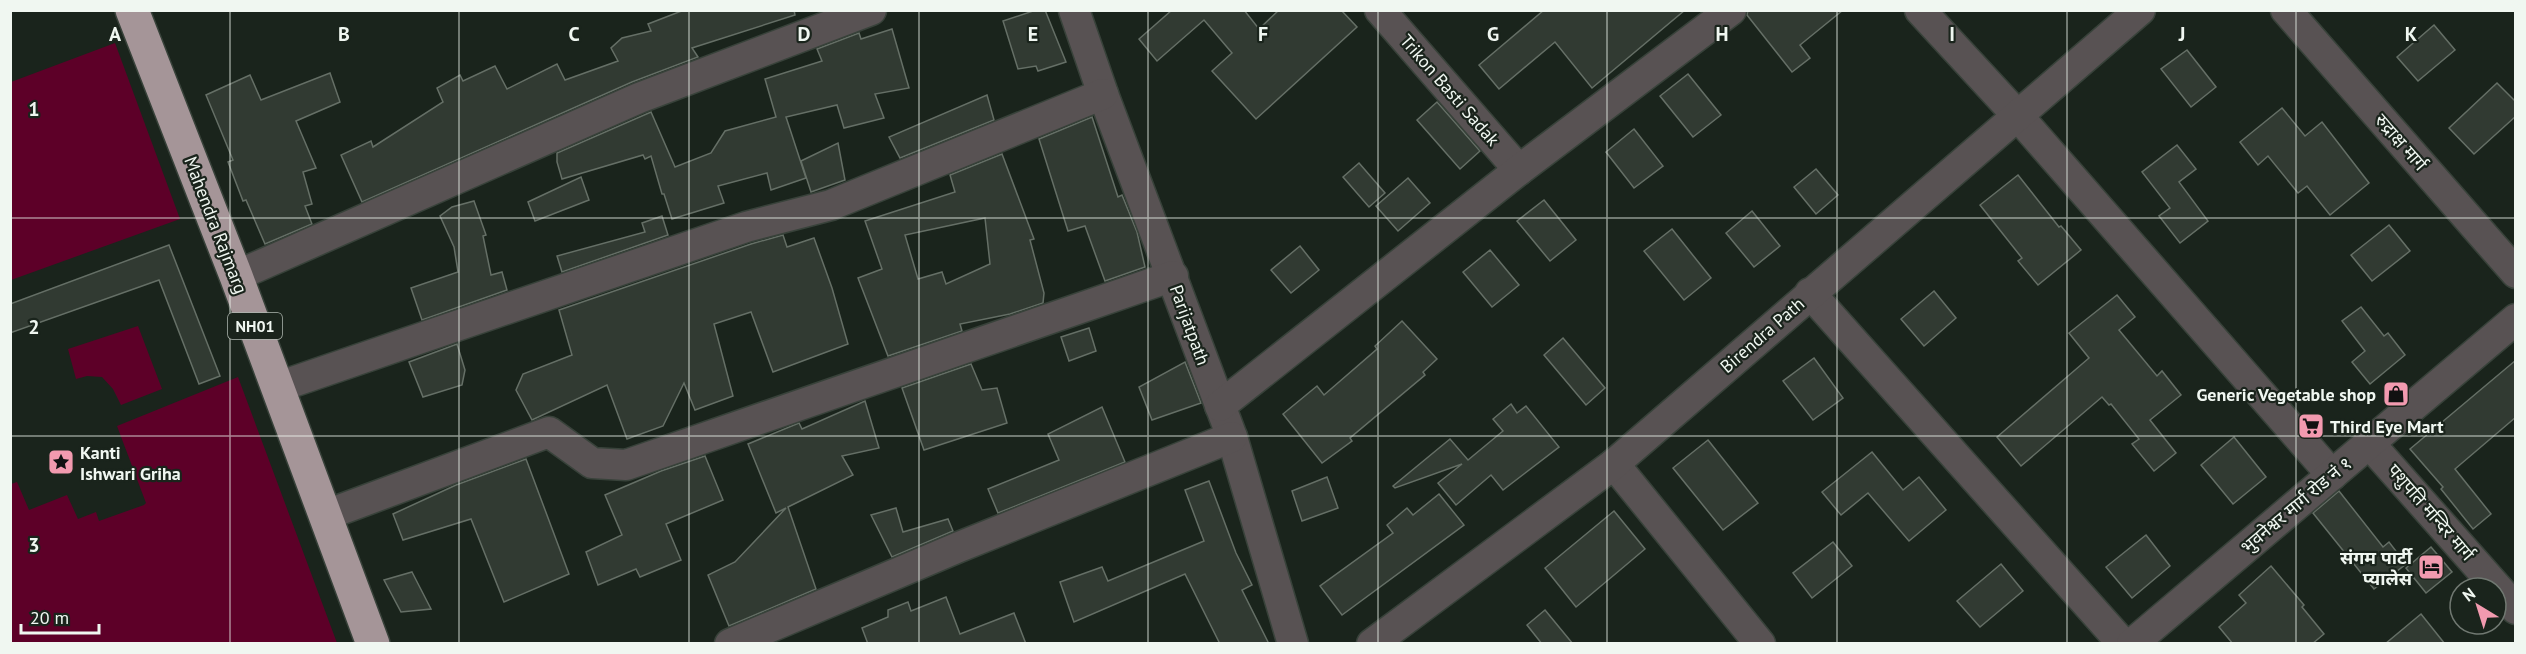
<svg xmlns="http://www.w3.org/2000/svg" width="2526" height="654" font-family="'PT Sans','Noto Sans Devanagari',sans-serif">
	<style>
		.green { fill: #5d0028 }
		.building { fill: #313a32; stroke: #656f66; stroke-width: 1.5; fill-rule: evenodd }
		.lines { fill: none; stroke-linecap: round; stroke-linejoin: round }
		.minor-casing { stroke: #38423a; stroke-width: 33 }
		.highway-casing { stroke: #38423a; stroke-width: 36 }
		.minor { stroke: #585253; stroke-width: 30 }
		.highway { stroke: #a59598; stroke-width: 33 }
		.grid { fill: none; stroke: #f0f7f1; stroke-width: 1.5; stroke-opacity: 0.55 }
		.labels { text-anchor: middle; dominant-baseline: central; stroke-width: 4.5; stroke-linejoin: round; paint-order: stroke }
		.shield { fill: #1a241c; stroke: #b0b8b1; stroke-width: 1.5 }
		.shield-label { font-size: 16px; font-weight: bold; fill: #f0f7f1 }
		.street-label { font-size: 18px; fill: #f0f7f1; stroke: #1a241c }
		.poi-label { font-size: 18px; font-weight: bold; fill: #f0f7f1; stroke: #1a241c; text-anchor: end }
		.grid-label { font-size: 20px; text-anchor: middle; font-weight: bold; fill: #f0f7f1; stroke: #1a241c; stroke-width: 4.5; stroke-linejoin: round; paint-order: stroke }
	</style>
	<rect width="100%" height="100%" fill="#1a241c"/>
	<g class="green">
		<polygon points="115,43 180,219 11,280 11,82"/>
		<polygon points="138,326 162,389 121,405 113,389 102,377 87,376 76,379 68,349"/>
		<polygon points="238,377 337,643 11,643 11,484 17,482 29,510 67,495 78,519 96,512 99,521 144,505 146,503 117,426"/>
	</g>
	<g class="building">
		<polygon points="684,10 794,10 795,15 692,48 698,57 632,82 362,202 341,155 371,141 373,147 443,102 437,88 460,75 463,81 495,66 507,89 557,64 565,80 618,61 611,48 622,38 651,31 648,24"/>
		<polygon points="1036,10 1045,10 1066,62 1038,71 1036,66 1018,69 1003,21"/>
		<polygon points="1172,10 1244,10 1259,29 1279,10 1341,10 1357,27 1256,119 1212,71 1232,53 1204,20 1157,61 1139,39"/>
		<polygon points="1544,10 1685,10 1592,88 1555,42 1499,89 1479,65"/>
		<polygon points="1748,10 1843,10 1800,45 1810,58 1792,72 1747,15"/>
		<polygon points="2434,25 2455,50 2418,81 2397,57"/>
		<polygon points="892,29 909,88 875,94 884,118 844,128 837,105 786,117 806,178 771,190 767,173 718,186 724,203 672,219 664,194 662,194 651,156 645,159 643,155 562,179 557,162 557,153 651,112 675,167 711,153 725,131 776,117 765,79 822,61 817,49 859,33 861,39"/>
		<polygon points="2187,50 2216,87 2191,107 2161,69"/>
		<polygon points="330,73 340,102 296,121 316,168 303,172 312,204 305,206 312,224 265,244 246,200 243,201 228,162 233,160 206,95 250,75 261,100"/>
		<polygon points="1688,74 1721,115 1693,137 1660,96"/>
		<polygon points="2497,83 2516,102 2516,116 2474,154 2449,128"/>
		<polygon points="987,95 994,120 900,158 889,137"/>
		<polygon points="1437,102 1480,151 1460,169 1417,120"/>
		<polygon points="2282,108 2305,136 2322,122 2369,183 2330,215 2307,186 2298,193 2268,156 2258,165 2240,142"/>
		<polygon points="1092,117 1118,197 1122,195 1137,232 1145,267 1105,281 1085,226 1068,231 1039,139"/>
		<polygon points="1634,129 1663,166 1634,188 1606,152"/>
		<polygon points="838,143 845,180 811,192 801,161"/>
		<polygon points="2177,145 2196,169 2179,182 2208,221 2180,243 2159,216 2170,208 2142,172"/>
		<path d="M1002 154 1034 239 1030 240 1044 293 1043 303 1010 314 960 324 962 331 888 356 858 278 882 269 865 221 955 192 950 175ZM985 218 990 264 946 284 942 272 918 279 905 235Z"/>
		<polygon points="1359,163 1385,193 1369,207 1343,177"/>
		<polygon points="1816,169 1838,195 1816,214 1794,187"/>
		<polygon points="2018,175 2059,227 2061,226 2081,250 2038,285 2018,261 2022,258 1980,205"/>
		<polygon points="581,177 589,200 535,221 528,202"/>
		<polygon points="1408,178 1430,203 1398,231 1376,206"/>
		<polygon points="1544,200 1576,240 1550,261 1517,221"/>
		<polygon points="474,201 486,235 483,236 491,275 502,272 507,290 422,320 411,288 458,272 454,247 440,216 452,207"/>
		<polygon points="1752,211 1780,246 1754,267 1726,233"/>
		<polygon points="662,216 668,235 562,272 557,256 645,232 642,223"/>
		<polygon points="2389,225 2410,251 2372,281 2351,255"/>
		<polygon points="1672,229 1711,278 1684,300 1644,251"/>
		<polygon points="783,235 787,247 814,238 832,288 848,344 773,372 751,312 714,324 733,396 695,410 684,383 663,426 627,439 607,385 532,420 516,390 523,374 572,355 559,310 751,244"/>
		<polygon points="169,245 220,376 199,384 159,280 10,333 10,304"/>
		<polygon points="1300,246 1319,270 1291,293 1271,270"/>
		<polygon points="1490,250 1519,285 1492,307 1463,272"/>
		<polygon points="1934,291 1956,318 1924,346 1901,319"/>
		<polygon points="2117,295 2135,317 2119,330 2157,376 2162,371 2181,395 2150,420 2176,453 2154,471 2132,444 2139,439 2111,404 2109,405 2102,397 2021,466 1997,437 2089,358 2069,333"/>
		<polygon points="2361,307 2384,336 2388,333 2405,355 2370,384 2352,362 2365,351 2342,321"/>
		<polygon points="1402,321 1437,359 1423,372 1425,375 1350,438 1352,441 1322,463 1283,414 1317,386 1324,395 1377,349 1375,346"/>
		<polygon points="1089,328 1096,351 1069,361 1061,337"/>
		<polygon points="1563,338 1605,388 1586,405 1544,355"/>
		<polygon points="457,344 465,370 462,385 423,397 409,362"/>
		<polygon points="1814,358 1843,398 1813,420 1783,381"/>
		<polygon points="2516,360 2516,417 2455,469 2491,514 2473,529 2441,489 2443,487 2410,449"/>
		<polygon points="1185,362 1201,403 1152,420 1139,387"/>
		<polygon points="971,364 982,390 997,388 1007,423 924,450 902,388"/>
		<polygon points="865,401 879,448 842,456 853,475 788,507 816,589 729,626 708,575 735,562 786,508 776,513 748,444 799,423 802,429"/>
		<polygon points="1511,404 1517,413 1526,406 1559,447 1503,490 1491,475 1456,505 1438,483 1462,464 1395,488 1393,486 1450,439 1468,460 1503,431 1493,419"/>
		<polygon points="1102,407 1125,462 998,513 988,489 1059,460 1048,434"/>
		<polygon points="2234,437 2266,477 2233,504 2201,465"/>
		<polygon points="1708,440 1758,503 1723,530 1673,468"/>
		<polygon points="1872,452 1903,490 1919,477 1946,510 1909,541 1868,493 1841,515 1822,492"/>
		<polygon points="705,456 723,500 666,524 681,560 640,577 636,569 598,585 586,552 622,535 605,495 661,471"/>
		<polygon points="526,459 569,574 504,602 471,519 403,540 393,514 456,485"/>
		<polygon points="1327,477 1338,508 1302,521 1292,491"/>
		<polygon points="1209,481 1236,553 1252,585 1242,590 1269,644 1220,644 1185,574 1074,622 1060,582 1102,567 1108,581 1204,541 1185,490"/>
		<polygon points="2339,491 2383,547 2389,542 2406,564 2374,589 2313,513"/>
		<polygon points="1439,494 1464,525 1342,615 1320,586 1393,533 1387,525 1407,508 1413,515"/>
		<polygon points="896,508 903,532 948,519 953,531 892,557 871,515"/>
		<polygon points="1614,511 1645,549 1576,607 1545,568"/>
		<polygon points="2146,535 2170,566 2132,598 2106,567"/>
		<polygon points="1833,542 1852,566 1812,598 1793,573"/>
		<polygon points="2431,547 2452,572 2426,593 2406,568"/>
		<polygon points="2001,564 2023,591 1980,627 1957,601"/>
		<polygon points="2271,566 2304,605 2302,607 2324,634 2312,644 2233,644 2219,627 2246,603 2239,595"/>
		<polygon points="412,572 431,609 401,612 384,580"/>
		<polygon points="946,597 960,634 1014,613 1026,644 868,644 862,628 888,617 888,610 908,602 911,611"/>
		<polygon points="1545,610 1573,644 1542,644 1527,625"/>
		<polygon points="2421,614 2445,644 2385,644"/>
	</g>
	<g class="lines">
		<defs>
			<g id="minor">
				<polyline points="1074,10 1103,94 1232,437 1293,644"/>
				<polyline points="1380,10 1519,170"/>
				<polyline points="1920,10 2017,115 2332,475"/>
				<polyline points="2286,10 2516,273"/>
				<polyline points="236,276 639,98 871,10"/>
				<polyline points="1810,293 2123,644"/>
				<polyline points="278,387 746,227 831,205 1103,94"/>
				<polyline points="1220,406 1519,170 1731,10"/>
				<polyline points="2369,443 2516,609"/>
				<polyline points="1614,464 1760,644"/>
				<polyline points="326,515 549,432 592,463 626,465 1173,276"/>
				<polyline points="730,644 959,547 1232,437"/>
				<polyline points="1372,644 1614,464 2140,10"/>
				<polyline points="2132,644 2516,319"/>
			</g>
			<polyline id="highway" points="132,10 236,276 373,644"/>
		</defs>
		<use href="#minor" class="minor-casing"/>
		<use href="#highway" class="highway-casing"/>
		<use href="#minor" class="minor"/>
		<use href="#highway" class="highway"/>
	</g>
	<path class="grid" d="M230 10V644M459 10V644M689 10V644M919 10V644M1148 10V644M1378 10V644M1607 10V644M1837 10V644M2067 10V644M2296 10V644M10 218H2516M10 436H2516"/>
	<defs>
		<symbol id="shop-square" viewBox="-11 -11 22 22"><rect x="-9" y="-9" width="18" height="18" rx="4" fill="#f29aaf" stroke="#1a241c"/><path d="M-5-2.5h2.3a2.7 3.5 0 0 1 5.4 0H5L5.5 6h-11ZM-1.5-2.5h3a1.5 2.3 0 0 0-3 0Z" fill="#111"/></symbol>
		<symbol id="supermarket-square" viewBox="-11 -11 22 22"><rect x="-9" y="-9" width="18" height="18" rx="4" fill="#f29aaf" stroke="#1a241c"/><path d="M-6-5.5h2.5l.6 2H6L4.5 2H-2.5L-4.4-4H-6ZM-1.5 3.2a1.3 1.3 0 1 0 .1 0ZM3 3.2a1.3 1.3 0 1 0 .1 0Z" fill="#111"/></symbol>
		<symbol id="sight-square" viewBox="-11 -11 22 22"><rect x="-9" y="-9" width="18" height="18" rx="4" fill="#f29aaf" stroke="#1a241c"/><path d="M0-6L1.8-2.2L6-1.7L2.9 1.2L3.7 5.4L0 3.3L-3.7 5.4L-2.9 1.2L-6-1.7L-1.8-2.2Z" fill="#111"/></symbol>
		<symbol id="hotel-square" viewBox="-11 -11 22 22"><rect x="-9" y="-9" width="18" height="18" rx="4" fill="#f29aaf" stroke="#1a241c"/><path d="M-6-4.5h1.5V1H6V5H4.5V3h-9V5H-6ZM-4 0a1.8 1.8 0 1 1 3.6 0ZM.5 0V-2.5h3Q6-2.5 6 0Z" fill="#111"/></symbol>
	</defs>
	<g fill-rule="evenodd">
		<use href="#shop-square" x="2381" y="379" width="30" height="30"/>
		<use href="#supermarket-square" x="2296" y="411" width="30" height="30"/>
		<use href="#sight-square" x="46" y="447" width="30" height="30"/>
		<use href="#hotel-square" x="2416" y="552" width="30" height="30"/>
	</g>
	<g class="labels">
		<rect class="shield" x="228" y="313" width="54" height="26" rx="4.5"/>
		<g class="shield-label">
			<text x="255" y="326">NH01</text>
		</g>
		<g class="street-label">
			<text transform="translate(1450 90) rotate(49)">Trikon Basti Sadak</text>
			<text transform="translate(2401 142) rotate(49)">रुद्राक्ष मार्ग</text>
			<text transform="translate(216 225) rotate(69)">Mahendra Rajmarg</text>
			<text transform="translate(1190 325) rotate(70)">Parijatpath</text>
			<text transform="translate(1762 335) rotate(-41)">Birendra Path</text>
			<text transform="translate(2296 505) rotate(-40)">भुवनेश्वर मार्ग रोड नं १</text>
			<text transform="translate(2431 512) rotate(49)">पशुपति मन्दिर मार्ग</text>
		</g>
		<g class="poi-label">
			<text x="2376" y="394">Generic Vegetable shop</text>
			<text x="2330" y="426" text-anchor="start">Third Eye Mart</text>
			<text x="80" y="452" text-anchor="start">Kanti<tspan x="80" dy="21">Ishwari Griha</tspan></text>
			<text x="2412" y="557">संगम पार्टी<tspan x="2412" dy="21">प्यालेस</tspan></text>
		</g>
	</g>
	<g class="grid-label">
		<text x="115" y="41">A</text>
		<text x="344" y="41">B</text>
		<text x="574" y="41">C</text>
		<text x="804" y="41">D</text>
		<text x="1033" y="41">E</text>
		<text x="1263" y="41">F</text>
		<text x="1493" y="41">G</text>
		<text x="1722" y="41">H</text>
		<text x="1952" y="41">I</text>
		<text x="2182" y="41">J</text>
		<text x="2411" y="41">K</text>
		<text x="34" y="116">1</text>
		<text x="34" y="334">2</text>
		<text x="34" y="552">3</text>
	</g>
	<rect width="2526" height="654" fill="none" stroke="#f0f7f1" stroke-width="24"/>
	<g transform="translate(2478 606) rotate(322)"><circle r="28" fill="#1a241c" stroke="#707871" stroke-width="1.5"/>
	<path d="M0-4.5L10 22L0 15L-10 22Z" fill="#f29aaf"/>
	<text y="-9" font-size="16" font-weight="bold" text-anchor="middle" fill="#f0f7f1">N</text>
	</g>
	<path d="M21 624v9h78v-9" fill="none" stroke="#f0f7f1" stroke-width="3"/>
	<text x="30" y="624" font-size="18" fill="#f0f7f1" stroke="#1a241c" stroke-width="4.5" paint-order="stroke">20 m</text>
</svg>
